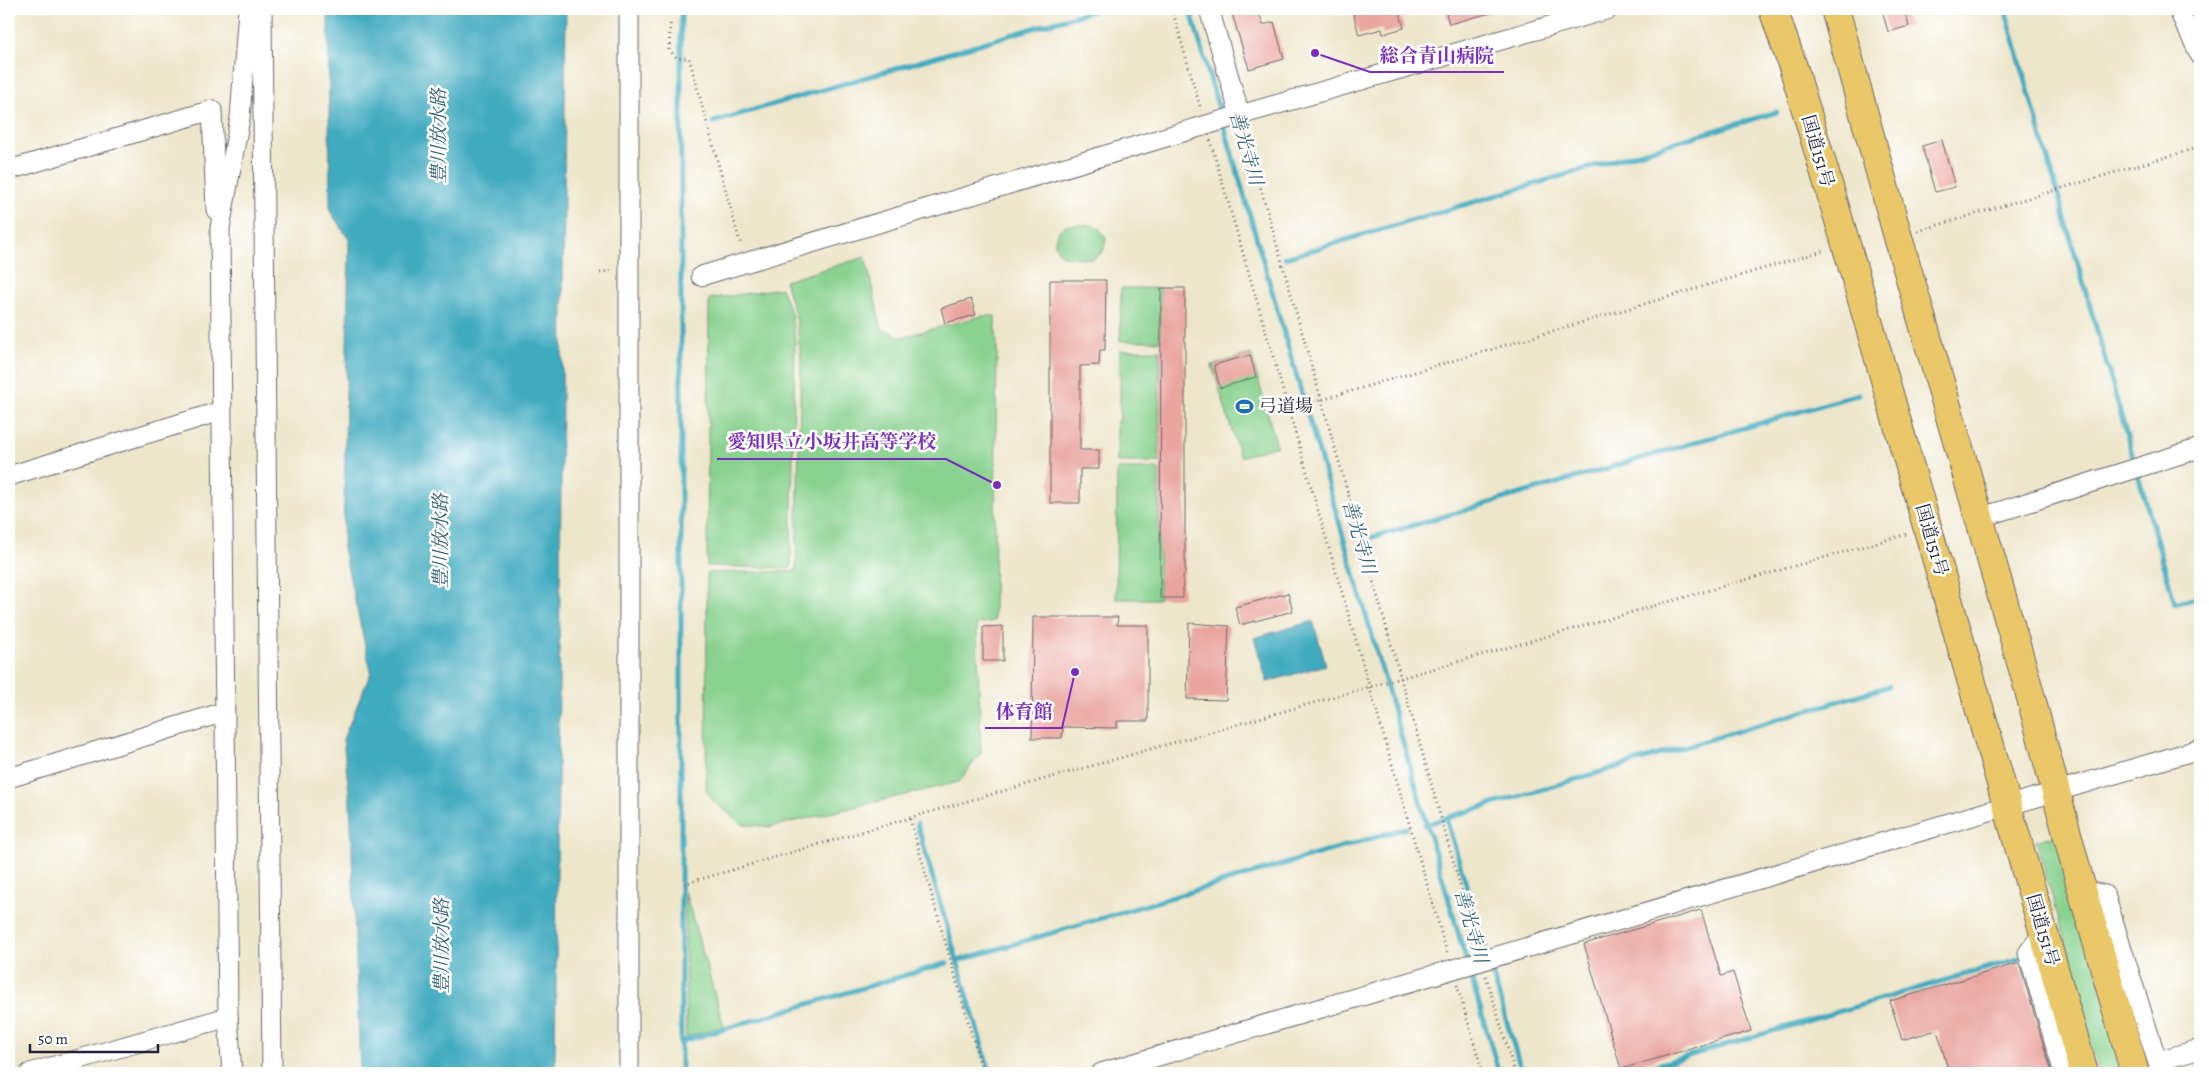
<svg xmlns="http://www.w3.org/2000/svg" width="2209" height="1082" font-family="Alegreya,'Noto Serif JP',serif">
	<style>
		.green { fill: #89d28f; stroke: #567a65 }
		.water { fill: #3faabf; stroke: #30667d }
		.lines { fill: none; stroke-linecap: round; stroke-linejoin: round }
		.stream { stroke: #3faabf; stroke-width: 5 }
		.building { fill: #eaa59f }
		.street-casing { stroke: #69676d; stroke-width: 21 }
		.highway-casing { stroke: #69676d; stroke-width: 30 }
		.path { stroke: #69676d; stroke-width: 3; stroke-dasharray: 1 4; stroke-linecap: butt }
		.street { stroke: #fff; stroke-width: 19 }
		.highway { stroke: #eac769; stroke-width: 28 }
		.labels { text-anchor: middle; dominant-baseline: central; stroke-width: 5; stroke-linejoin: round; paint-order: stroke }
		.street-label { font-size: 18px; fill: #22223b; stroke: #fff }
		.poi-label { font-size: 18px; fill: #22223b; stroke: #fff; text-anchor: start }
		.water-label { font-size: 19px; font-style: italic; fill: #2f5f76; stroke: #fff }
		.leader { fill: none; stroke: #7b2cbf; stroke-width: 2 }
		.callout-dot { fill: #7b2cbf; stroke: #fff; stroke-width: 2 }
		.callout-label { font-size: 19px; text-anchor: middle; font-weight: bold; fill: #7b2cbf; stroke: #fff; stroke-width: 5; stroke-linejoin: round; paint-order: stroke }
	</style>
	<rect width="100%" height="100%" fill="#fff"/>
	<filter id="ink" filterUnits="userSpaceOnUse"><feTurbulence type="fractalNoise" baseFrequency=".02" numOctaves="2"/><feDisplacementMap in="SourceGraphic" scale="10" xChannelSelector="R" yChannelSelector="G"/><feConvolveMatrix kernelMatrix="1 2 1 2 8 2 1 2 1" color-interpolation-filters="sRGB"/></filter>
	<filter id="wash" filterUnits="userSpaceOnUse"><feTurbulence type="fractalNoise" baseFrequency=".0096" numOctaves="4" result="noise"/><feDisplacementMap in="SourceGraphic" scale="20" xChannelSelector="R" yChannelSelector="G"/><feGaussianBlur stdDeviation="1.12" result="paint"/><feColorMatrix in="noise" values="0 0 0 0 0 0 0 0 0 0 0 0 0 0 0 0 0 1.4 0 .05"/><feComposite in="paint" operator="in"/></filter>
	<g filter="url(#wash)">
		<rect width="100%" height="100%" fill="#eee6cb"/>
		<g class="green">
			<path d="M1066 225H1090L1099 228 1106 239 1103 252 1092 259 1063 256C1051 247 1053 233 1066 225Z"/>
			<polygon points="865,257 882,329 902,337 982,316 995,316 997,347 994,621 977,624 981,753 959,782 771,827 742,824 713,801 706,789 707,573 796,571 801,359 796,318 785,281"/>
			<polygon points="781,288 791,313 795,340 791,568 707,566 709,299"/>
			<polygon points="1121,288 1160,288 1160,341 1120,341"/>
			<polygon points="1120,350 1160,350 1159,462 1117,462 1117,421 1120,420"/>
			<polygon points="1251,354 1277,446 1240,457 1212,365"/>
			<polygon points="1117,469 1159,469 1159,599 1116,599"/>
			<polygon points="2062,833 2132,1073 2099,1073 2077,999 2066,944 2036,841"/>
			<polygon points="685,892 724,1026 686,1037"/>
		</g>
		<g class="water">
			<polygon points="328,9 566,9 555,1073 360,1073 350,802 343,739 371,672 343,548 349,240 330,211"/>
			<polygon points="1313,621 1326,665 1267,682 1254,638"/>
		</g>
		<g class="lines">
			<g class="stream">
				<polyline points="1190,9 1499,1073"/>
				<polyline points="2005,9 2175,604 2200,597"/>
				<polyline points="713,122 1099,9"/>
				<polyline points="1285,258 1777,112"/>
				<polyline points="1367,539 1859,394"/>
				<polyline points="1446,818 1889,686"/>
				<polyline points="917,824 990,1073"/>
				<polyline points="1425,825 1446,818 1487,954"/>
				<polyline points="957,961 1406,828"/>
				<polyline points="1489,962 1522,1073"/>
				<polyline points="680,1042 947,963"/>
				<polyline points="681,1073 681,9"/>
				<polyline points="1630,1073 2021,958"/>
			</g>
		</g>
		<g id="blocks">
			<g class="building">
				<polygon points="1250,9 1258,9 1263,25 1274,22 1284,59 1249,69 1232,14"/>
				<polygon points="1352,9 1399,9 1404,28 1383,34 1382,29 1359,35"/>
				<polygon points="1445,9 1490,9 1490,13 1449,24"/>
				<polygon points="1882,9 1904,9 1909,26 1888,32"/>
				<polygon points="1942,140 1955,187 1935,192 1922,146"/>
				<polygon points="1050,280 1106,280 1105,350 1100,350 1099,365 1080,366 1080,450 1099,450 1099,469 1080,469 1080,503 1050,503"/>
				<polygon points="1161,288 1185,288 1185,572 1183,576 1183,598 1160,598"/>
				<polygon points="971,299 976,315 945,323 941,308"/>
				<polygon points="1250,355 1256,377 1220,388 1214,365"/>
				<polygon points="1288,593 1293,611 1240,625 1235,607"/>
				<polygon points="1033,617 1118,617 1117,625 1148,625 1148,721 1117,721 1117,728 1063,727 1062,738 1032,738"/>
				<polygon points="1189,623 1229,626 1226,700 1187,699"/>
				<polygon points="1003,626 1003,661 983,661 983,627"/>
				<polygon points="1701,910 1721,976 1733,972 1751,1031 1621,1069 1584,944"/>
				<polygon points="2019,963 2052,1073 1949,1073 1937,1030 1902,1040 1890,1001"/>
			</g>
		</g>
	</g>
	<g filter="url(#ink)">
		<use href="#blocks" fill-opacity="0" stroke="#69676d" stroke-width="1"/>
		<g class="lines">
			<defs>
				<g id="street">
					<polyline points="262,9 272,1073"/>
					<polyline points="1209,9 1240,115"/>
					<polyline points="2178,9 2200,55"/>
					<polyline points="9,170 212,110 216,210"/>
					<polyline points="701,276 1240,115 1609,9"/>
					<polyline points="9,476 221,411"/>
					<polyline points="1979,518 2200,448"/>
					<polyline points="9,778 224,712"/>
					<polyline points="2082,890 2105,895 2161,1073"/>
					<polyline points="2043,933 2028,953 2064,1073"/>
					<polyline points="2158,1061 2200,1049"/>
					<polyline points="30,1073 228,1017"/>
					<polyline points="232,1073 228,1017 220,228 240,118 248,9"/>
					<polyline points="629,1073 629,9"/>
					<polyline points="1101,1073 2200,749"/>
				</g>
				<g id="highway">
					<polyline points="1773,9 1795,73 1846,244 2084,1073"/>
					<polyline points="1835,9 1898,237 2027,683 2082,890 2135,1073"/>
				</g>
			</defs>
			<use href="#street" class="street-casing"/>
			<use href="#highway" class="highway-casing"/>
			<g class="path">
				<polyline points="671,9 669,50 677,58 689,58 741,246"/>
				<polyline points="1172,9 1201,110"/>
				<polyline points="1244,130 1477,944"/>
				<polyline points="1210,140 1447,953"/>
				<polyline points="1918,231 2200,147"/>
				<polyline points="600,273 611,270"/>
				<polyline points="1290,411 1321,400 1826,250"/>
				<polyline points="910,819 983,1073"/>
				<polyline points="684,884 947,807 1907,534"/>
				<polyline points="1486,976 1515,1073"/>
				<polyline points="1457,985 1483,1073"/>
			</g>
			<use href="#street" class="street"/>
			<use href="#highway" class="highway"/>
		</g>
	</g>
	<defs>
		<symbol id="stadium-bare" viewBox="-9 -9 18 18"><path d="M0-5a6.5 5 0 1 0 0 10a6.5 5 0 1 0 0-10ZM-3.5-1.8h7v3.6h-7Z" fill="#1f6fb2" stroke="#fff" stroke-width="2.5" paint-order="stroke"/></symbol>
	</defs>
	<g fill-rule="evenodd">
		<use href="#stadium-bare" x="1232" y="394" width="25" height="25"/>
	</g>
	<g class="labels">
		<g class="street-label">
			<text transform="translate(1818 151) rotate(74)">国道151号</text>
			<text transform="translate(1932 540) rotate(74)">国道151号</text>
			<text transform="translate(2043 930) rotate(74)">国道151号</text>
		</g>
		<g class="poi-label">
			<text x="1259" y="406">弓道場</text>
		</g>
		<g class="water-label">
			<text transform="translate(439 136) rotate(-90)">豊川放水路</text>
			<text transform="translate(1246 148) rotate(74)">善光寺川</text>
			<text transform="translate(1359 537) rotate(74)">善光寺川</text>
			<text transform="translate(441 541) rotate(-90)">豊川放水路</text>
			<text transform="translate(1471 926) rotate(74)">善光寺川</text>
			<text transform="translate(442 946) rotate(-90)">豊川放水路</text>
		</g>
	</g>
	<path class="leader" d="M1315 53L1370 72H1504M997 485L946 459H717M1075 672L1062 728H985"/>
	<g class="callout-dot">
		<circle cx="1315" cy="53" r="5"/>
		<circle cx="997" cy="485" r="5"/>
		<circle cx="1075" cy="672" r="5"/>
	</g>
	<g class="callout-label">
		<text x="1437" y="62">総合青山病院</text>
		<text x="832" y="448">愛知県立小坂井高等学校</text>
		<text x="1024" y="718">体育館</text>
	</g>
	<rect width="2209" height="1082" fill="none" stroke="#fff" stroke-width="30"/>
	<path d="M30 1044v8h128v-8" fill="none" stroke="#22223b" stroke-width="2.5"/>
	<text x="38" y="1044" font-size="15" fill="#22223b" stroke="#ffffff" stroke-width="4" paint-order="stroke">50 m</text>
</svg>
